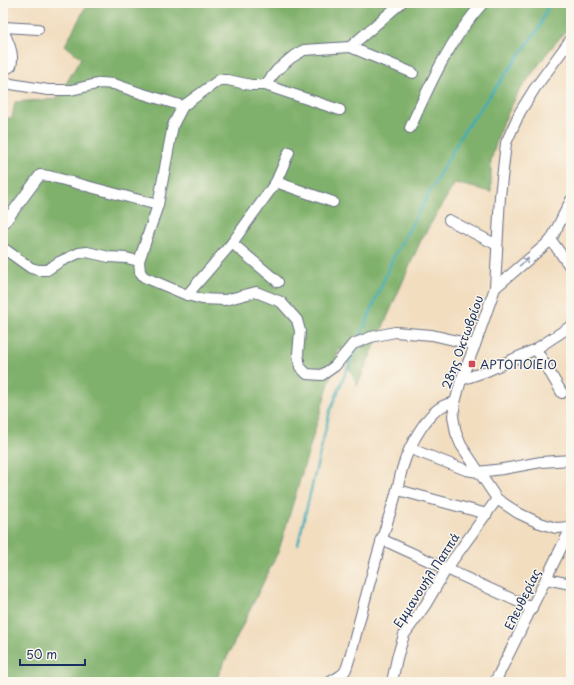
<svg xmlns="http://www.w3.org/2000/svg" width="574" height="685" font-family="'Playpen Sans',sans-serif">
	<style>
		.forest { fill: #80b16c; stroke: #4e7065 }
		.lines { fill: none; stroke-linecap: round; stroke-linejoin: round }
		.stream { stroke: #3dadb8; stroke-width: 2.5 }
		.minor-casing { stroke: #666c80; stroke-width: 12 }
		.minor { stroke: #fff; stroke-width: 10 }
		.oneway { stroke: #8d97ae }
		.poi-dot { fill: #d1495b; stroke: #fbf7ec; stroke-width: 1.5 }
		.labels { text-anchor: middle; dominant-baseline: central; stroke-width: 3; stroke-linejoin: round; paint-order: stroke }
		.street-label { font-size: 12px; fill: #1b2f5e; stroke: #fbf7ec }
		.poi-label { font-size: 12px; fill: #1b2f5e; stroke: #fbf7ec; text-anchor: start }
	</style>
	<rect width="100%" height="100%" fill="#fbf7ec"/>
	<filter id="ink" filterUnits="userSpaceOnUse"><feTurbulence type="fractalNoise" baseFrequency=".025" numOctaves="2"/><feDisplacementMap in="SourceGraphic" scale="8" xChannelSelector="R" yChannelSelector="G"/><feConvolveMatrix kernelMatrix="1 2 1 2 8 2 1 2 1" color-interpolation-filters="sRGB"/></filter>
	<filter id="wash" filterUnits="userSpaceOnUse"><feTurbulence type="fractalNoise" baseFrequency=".012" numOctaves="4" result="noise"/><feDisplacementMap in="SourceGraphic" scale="16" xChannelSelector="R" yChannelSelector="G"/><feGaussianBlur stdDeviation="0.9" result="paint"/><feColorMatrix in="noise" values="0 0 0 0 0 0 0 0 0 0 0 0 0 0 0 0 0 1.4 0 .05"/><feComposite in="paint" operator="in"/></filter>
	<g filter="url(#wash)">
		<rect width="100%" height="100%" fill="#f2ddbf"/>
		<polygon class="forest" points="88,3 571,3 571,25 547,53 518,93 501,127 491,160 491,192 455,183 421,240 357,386 340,346 279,550 215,682 3,682 3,118 12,118 15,102 57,99 81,58 65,45"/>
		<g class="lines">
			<g class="stream">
				<polyline points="360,337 393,258 462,134 539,28 549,3"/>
				<polyline points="298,544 330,411 356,347"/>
			</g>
		</g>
	</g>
	<g filter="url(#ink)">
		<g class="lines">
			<defs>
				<g id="minor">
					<polyline points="401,3 350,47 304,50 291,58 277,70 265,85 251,85 228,80 219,80 183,106 173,125 158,205 139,261 140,272 144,277 187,295 202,299 225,300 256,292 281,302 297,320 300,331 298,354 300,367 307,374 322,375 335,366 353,344 371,337 395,332 432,335 475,345"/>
					<polyline points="3,27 38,29"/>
					<path d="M3 29C7 41 15 53 11 66L3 71"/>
					<polyline points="571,39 535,88 520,112 506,143 500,196 495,288 475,345 461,380 455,403 453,416 456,433 461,445 497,499 518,513 537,522 556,528 571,527"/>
					<polyline points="350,47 413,73"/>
					<polyline points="3,81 11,84 48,90 71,90 101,83 114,84 137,92 183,106"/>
					<polyline points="265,85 340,110"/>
					<path d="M410 128C430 84 450 39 483 3"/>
					<polyline points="276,182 333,202"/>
					<polyline points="449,220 497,245"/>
					<polyline points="3,225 40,175 49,176 158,205"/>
					<polyline points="551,240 571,268"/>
					<polyline points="232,243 278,282"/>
					<polyline points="3,248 31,268 39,270 47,270 59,262 79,253 87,252 109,257 126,258 139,261"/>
					<polyline points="495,288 551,240 571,200"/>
					<polyline points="187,295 232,243 276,182 289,152"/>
					<polyline points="536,349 562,393"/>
					<polyline points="461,380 487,371 536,349 571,326"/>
					<polyline points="411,449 466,470 478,472 503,469 541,462 571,460"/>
					<polyline points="398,490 487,514"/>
					<polyline points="381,539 532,608"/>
					<polyline points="546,579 571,584"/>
					<path d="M330 682C334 679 342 676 345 671 348 667 355 637 357 630 368 588 379 546 393 504 397 492 399 481 402 469 408 448 430 402 455 403"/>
					<polyline points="392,682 397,658 404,635 426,604 447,568 497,499"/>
					<polyline points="495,682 568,534 569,528"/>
				</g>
			</defs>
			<use href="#minor" class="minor-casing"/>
			<use href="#minor" class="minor"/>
		</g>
		<defs><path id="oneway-shaft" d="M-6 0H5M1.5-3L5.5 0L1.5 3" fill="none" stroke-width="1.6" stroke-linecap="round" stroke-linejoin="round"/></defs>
		<use class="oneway" href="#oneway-shaft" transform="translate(524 262) rotate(-40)"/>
	</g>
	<rect class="poi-dot" x="468" y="360" width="8" height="8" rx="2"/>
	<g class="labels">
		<g class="street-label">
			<text transform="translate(462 342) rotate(-70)">28ης Οκτωβρίου</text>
			<text transform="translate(426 580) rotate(-57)">Εμμανουήλ Παππά</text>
			<text transform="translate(522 599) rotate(-64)">Ελευθερίας</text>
		</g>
		<g class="poi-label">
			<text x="480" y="364">ΑΡΤΟΠΟΙΕΙΟ</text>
		</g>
	</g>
	<rect width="574" height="685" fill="none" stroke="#fbf7ec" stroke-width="16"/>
	<path d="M20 659v6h65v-6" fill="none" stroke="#1b2f5e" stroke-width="2"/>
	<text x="26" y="659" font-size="12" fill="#1b2f5e" stroke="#fbf7ec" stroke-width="3" paint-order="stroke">50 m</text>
</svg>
